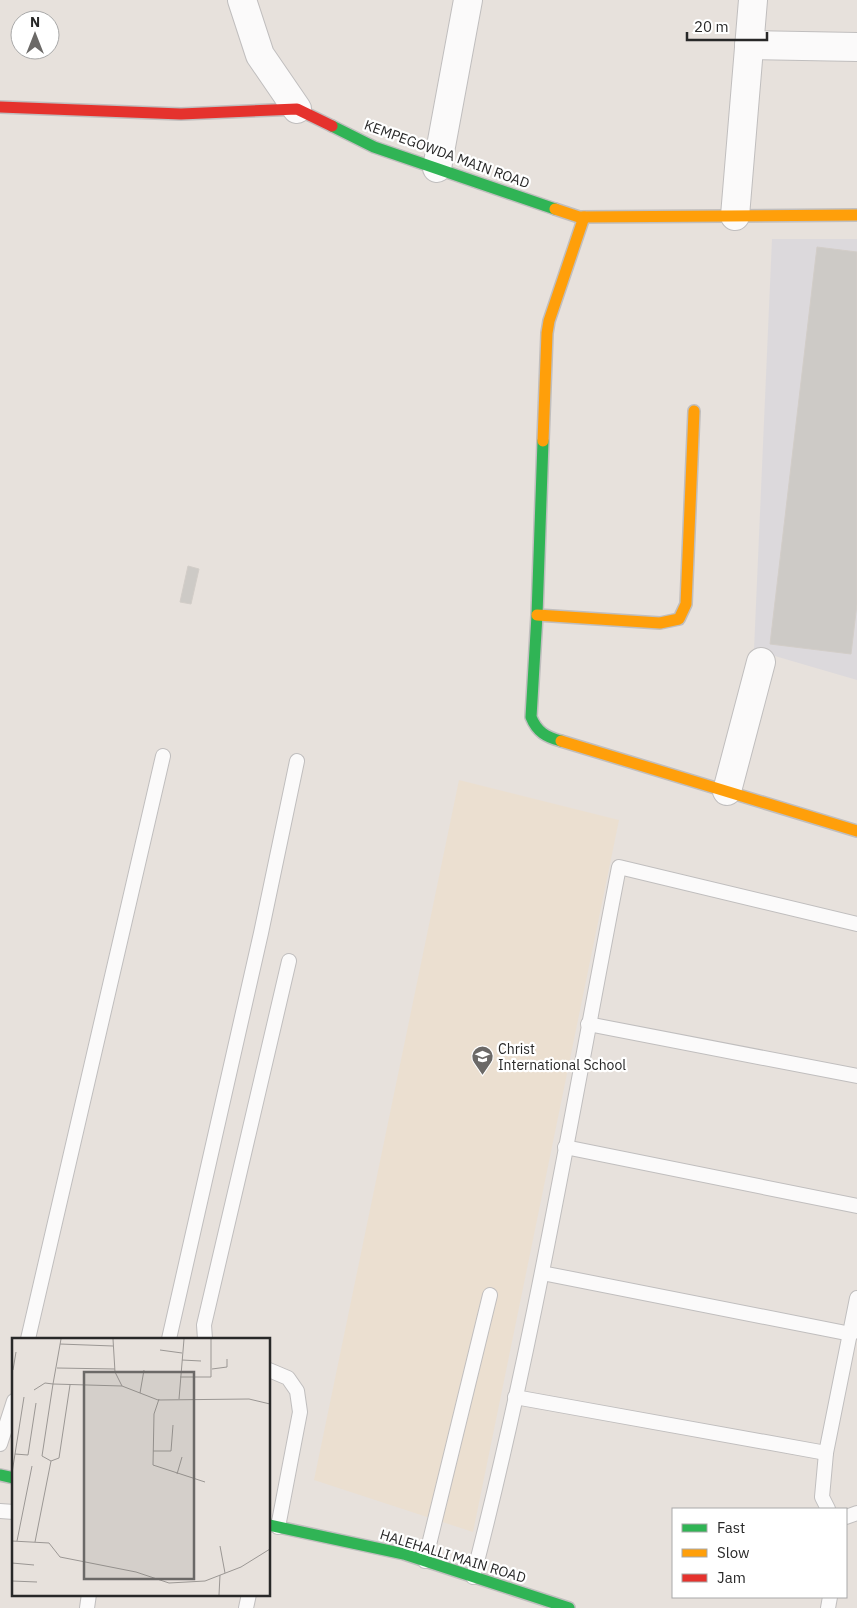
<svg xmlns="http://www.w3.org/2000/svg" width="857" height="1608" font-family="'IBM Plex Sans',sans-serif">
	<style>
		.industrial { fill: #dcd9dc }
		.education { fill: #ebdfd0 }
		.building { fill: #cdcac6; stroke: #d2cdc8 }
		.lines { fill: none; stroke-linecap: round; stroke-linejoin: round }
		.lane-casing { stroke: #c0bebe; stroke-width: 16 }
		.street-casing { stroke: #c0bebe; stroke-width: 30 }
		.fast-casing { stroke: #c0bebe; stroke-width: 14 }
		.slow-casing { stroke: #c0bebe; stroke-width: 14 }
		.jam-casing { stroke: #c0bebe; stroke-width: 14 }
		.lane { stroke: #fbfafa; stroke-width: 14 }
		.street { stroke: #fbfafa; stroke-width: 28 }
		.fast { stroke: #30b455; stroke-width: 11 }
		.slow { stroke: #ff9f0a; stroke-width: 11 }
		.jam { stroke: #e5322d; stroke-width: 11 }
		.labels { text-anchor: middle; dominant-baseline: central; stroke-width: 4.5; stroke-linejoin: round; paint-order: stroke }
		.street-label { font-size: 14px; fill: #282828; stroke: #fff }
		.poi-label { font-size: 14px; fill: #282828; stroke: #fff; text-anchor: start }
		.inset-road { fill: none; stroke: #9b9794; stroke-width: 1 }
		.view { fill: #6b6967; fill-opacity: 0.15; stroke: #6b6967; stroke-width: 2.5 }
		.inset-edge { fill: none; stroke: #282828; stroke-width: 2.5 }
	</style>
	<rect width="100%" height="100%" fill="#e7e1dc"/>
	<polygon class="industrial" points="772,239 857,239 857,680 754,650"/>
	<polygon class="education" points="459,780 619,820 473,1532 314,1480"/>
	<g class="building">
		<polygon points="817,247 857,252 857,604 851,654 770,644"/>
		<polygon points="188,566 199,569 191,604 180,602"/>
	</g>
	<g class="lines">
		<defs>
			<g id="lane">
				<polyline points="588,1024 857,1076"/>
				<polyline points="565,1147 857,1206"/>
				<polyline points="542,1273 851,1334"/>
				<polyline points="28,1339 163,756"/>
				<polyline points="169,1339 261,933 297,761"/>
				<polyline points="205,1339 204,1325 289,961"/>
				<polyline points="269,1370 288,1378 297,1391 300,1412 278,1527"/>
				<polyline points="515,1397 826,1453"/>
				<polyline points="0,1444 14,1401"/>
				<polyline points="828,1509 822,1497 826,1453 857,1298"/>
				<polyline points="0,1511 14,1512"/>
				<polyline points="846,1517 857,1513"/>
				<polyline points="425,1561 490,1295"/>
				<path d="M473 1577C534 1343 573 1104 619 867L857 924"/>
				<polyline points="87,1608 89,1594"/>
				<polyline points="246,1608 249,1594"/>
				<polyline points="828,1608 830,1597"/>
			</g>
			<g id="street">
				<polyline points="242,0 260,55 297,109"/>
				<polyline points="749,45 857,47"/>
				<polyline points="437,168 468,0"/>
				<polyline points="735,216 753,0"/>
				<polyline points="727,791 761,662"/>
			</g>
			<g id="fast">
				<polyline points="332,126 374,147 555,209"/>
				<path d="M543 441 537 615 531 717C537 732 546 737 561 741"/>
				<polyline points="0,1475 14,1478"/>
				<polyline points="269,1525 404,1554 569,1608"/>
			</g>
			<g id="slow">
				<polyline points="555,209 579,217 857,215"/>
				<polyline points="543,441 547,333 549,321 584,217"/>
				<polyline points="537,615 660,623 679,619 686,604 694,411"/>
				<polyline points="561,741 857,831"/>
			</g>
			<polyline id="jam" points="0,107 181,114 297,109 332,126"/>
		</defs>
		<use href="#lane" class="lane-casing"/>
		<use href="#street" class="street-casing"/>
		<use href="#fast" class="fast-casing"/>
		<use href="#slow" class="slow-casing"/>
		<use href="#jam" class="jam-casing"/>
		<use href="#lane" class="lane"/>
		<use href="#street" class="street"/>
		<use href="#fast" class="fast"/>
		<use href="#slow" class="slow"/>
		<use href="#jam" class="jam"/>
	</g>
	<defs>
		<symbol id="school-pin" viewBox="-11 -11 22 30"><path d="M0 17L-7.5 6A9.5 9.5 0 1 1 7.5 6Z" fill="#6b6967" stroke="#fff"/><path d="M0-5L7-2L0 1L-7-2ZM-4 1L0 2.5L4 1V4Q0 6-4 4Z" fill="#fff"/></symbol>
	</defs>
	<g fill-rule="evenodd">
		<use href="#school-pin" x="470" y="1044" width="25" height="34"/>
	</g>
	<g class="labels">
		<g class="street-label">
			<text transform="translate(447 154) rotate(20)">KEMPEGOWDA MAIN ROAD</text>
			<text transform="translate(453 1556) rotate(17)">HALEHALLI MAIN ROAD</text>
		</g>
		<g class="poi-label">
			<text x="498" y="1049">Christ<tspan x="498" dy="16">International School</tspan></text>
		</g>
	</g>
	<g transform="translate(12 1338)">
		<rect width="258" height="258" fill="#e7e1dc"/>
		<path class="inset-road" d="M49 1 41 46 110 48 146 62 237 61 258 66M101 1 103 34 110 48M48 6 101 8M148 12 170 15M170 22 189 23M45 30 103 31M200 31 215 29V21M1 32 4 14M168 39H199V1M22 52 33 45 41 46 30 118 39 123 47 120 58 47M128 55 132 32M147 61 142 76 141 127 193 144M167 61 172 1M141 113H159L161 87M3 116 16 117 24 65M0 135 12 59M165 136 170 119M0 203 37 205 48 219 124 234 157 245 193 243 229 229 258 211M5 203 20 128M23 204 39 123M208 208 213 235M0 225 22 227M0 243 25 244M207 257 208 237"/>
		<path class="view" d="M72 34H182V241H72Z"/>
		<rect width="258" height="258" class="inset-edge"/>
	</g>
	<rect x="672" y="1508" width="175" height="90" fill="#ffffff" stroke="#a9a9a9"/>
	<rect x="682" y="1524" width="25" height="8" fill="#30b455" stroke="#a9a9a9"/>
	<text x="717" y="1533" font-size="15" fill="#282828">Fast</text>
	<rect x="682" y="1549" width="25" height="8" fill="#ff9f0a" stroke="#a9a9a9"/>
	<text x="717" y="1558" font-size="15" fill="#282828">Slow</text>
	<rect x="682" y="1574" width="25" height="8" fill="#e5322d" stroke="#a9a9a9"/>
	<text x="717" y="1583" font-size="15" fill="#282828">Jam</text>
	<g transform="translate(35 35)"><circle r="24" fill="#ffffff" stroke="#a9a9a9"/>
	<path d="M0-4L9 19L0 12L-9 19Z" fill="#6b6967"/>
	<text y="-8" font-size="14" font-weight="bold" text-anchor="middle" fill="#282828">N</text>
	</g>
	<path d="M687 32v8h80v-8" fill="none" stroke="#282828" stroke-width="2.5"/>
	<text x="694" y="32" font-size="15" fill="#282828" stroke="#ffffff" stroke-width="4" paint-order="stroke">20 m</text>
</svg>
